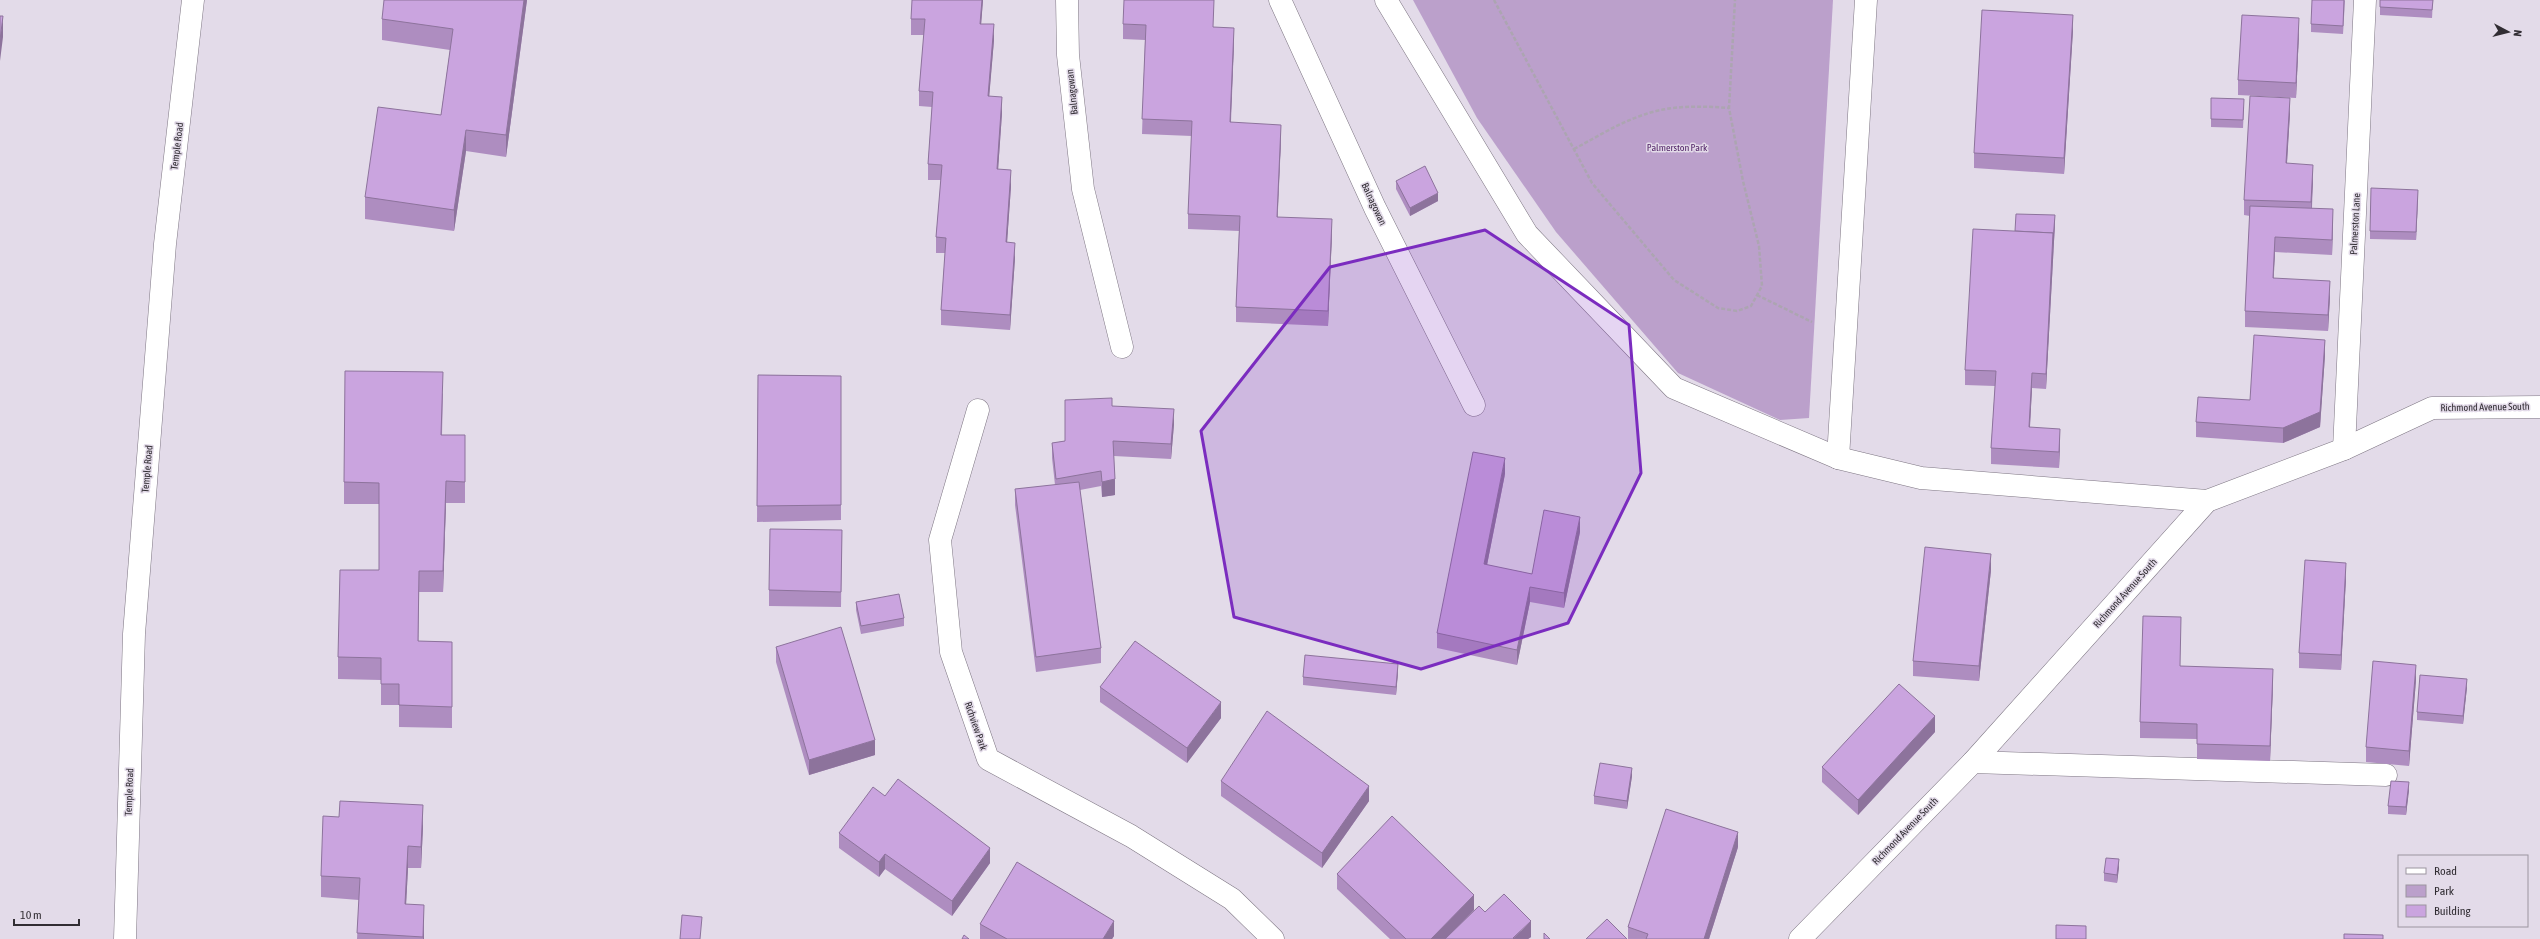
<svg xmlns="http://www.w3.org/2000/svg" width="2540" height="939" font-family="'Asap Condensed',sans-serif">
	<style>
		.green { fill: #bba0cb }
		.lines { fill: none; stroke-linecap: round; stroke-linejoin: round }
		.service-casing { stroke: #7e7683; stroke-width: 23 }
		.minor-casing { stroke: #7e7683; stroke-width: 23 }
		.path { stroke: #aca5b1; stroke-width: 2.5; stroke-dasharray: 4 2; stroke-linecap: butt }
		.service { stroke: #fff; stroke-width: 22 }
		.minor { stroke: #fff; stroke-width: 22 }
		.wall { fill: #ae8dc0 }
		.shaded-wall { fill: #8d739c }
		.building { fill: #caa4df; stroke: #8d739c }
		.marked { fill: #7b2cbf; fill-opacity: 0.2; stroke: #7b2cbf; stroke-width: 3; stroke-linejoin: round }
		.labels { text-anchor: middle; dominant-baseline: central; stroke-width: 3; stroke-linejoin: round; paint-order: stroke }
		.street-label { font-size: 10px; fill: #312d33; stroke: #e3dbe9 }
		.park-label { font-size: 10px; fill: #4d1e63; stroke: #e3dbe9 }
	</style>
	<rect width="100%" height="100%" fill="#e3dbe9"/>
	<polygon class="green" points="1413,0 1833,0 1809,418 1780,420 1678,373 1556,232 1477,118"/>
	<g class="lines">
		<defs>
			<g id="service">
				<polyline points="1067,0 1068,55 1083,189 1122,347"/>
				<polyline points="1280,0 1375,208 1474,405"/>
				<polyline points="1838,458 1921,478 2207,501"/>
				<polyline points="1973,762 2386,775"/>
			</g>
			<g id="minor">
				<polyline points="1386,0 1527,234 1674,388 1838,458 1866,0"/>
				<polyline points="978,410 940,540 951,652 988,759 1131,836 1232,899 1273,939"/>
				<polyline points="2344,449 2365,0"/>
				<polyline points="125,939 134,634 165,244 193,0"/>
				<polyline points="1800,939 1973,762 2207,501 2344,449 2432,408 2540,407"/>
			</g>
		</defs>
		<use href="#service" class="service-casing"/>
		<use href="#minor" class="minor-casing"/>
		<g class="path">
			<polyline points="1494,0 1592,183 1674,280 1718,308 1737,311 1751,306 1762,286 1759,246 1743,181 1729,108 1735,0"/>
			<path d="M1574 149C1597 137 1620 122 1646 114 1672 105 1702 106 1729 108"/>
			<polyline points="1757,295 1812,322"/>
		</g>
		<use href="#service" class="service"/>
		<use href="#minor" class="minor"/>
	</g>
	<g class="wall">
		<polygon points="527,0 506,157 466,151 454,231 365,219 365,197 441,115 450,50 382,40 382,19"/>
		<polygon points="983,0 981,24 994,40 989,96 1002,113 998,170 1011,186 1007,242 1015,258 1010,330 941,325 941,310 945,253 936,253 936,237 941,180 928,180 928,164 932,107 919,106 919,91 924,35 911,35 911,19"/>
		<polygon points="2345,0 2343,34 2311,32 2311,24"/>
		<polygon points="2380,0 2433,0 2432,18 2380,15"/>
		<polygon points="1123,24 1213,27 1234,43 1231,122 1281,140 1277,217 1332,234 1328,326 1236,322 1236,307 1239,231 1188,229 1188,214 1192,136 1142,134 1145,40 1123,39"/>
		<polygon points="2073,30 2064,174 1974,168 1974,153"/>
		<polygon points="2299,33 2296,98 2238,95 2238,80"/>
		<polygon points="2211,98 2244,107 2243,128 2211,127"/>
		<polygon points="2290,113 2287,163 2313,180 2312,208 2333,225 2332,255 2275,252 2273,278 2330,296 2328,331 2245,327 2245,311 2250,216 2244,215 2244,200"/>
		<polygon points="1396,181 1438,201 1410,216 1396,189"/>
		<polygon points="2418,198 2416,240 2370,239 2370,231"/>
		<polygon points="2055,223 2046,389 2032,388 2030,427 2060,444 2059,468 1991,464 1991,448 1995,386 1965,385 1965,370 2015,231"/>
		<polygon points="2325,355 2320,427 2283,443 2196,437 2196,422 2250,400"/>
		<polygon points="758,375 841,376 841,520 757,522"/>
		<polygon points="443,393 442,435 465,456 465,503 446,503 443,592 419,592 418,641 452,642 452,728 399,727 399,705 381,705 381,680 338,679 338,657 379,570 379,504 344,504 344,482"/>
		<polygon points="1112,406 1174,424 1171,459 1114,456 1115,495 1102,497 1101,486 1080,490 1101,648 1101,663 1036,672 1015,505 1015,489 1055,485 1052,458 1052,443 1065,441"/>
		<polygon points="1505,474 1487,565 1532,574 1580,532 1564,608 1530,602 1517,665 1437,648 1437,633"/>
		<polygon points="842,530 841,607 769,606 769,590"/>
		<polygon points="1991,570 1979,681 1913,676 1913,661"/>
		<polygon points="2346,578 2341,670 2299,668 2299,653"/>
		<polygon points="856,602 904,618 904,626 861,634 856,610"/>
		<polygon points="776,647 875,755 809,775 776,662"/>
		<polygon points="2181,666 2273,684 2270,761 2197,759 2197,739 2140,738 2140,722"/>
		<polygon points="1398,672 1396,695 1303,685 1303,677"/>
		<polygon points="2416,680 2409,766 2366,762 2366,747"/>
		<polygon points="1100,687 1221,718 1187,763 1100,702"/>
		<polygon points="2467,687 2463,724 2417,720 2417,712"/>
		<polygon points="1935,732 1858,815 1822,782 1822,767"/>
		<polygon points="1632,776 1627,809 1594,804 1594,796"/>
		<polygon points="1221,781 1369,801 1322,868 1221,796"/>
		<polygon points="2409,790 2406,815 2388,814 2388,806"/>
		<polygon points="885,796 990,863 952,916 885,869 879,877 839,848 839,833"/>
		<polygon points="423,827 421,868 408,868 406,904 424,926 424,939 357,939 359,900 321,897 321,876"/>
		<polygon points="1738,847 1709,939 1628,939 1628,927"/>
		<polygon points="2119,867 2117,883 2104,881 2104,873"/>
		<polygon points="1337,874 1474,910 1449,936 1485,912 1531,937 1528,939 1390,939 1337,889"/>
		<polygon points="980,924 1114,936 1112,939 980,939"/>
	</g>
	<g class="shaded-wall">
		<polygon points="524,0 527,0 506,157 506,135"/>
		<polygon points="982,0 983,0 980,39 980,24"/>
		<polygon points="2073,15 2073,30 2064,174 2064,158"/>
		<polygon points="3,16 3,37 0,61 0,40"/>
		<polygon points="2299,18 2299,33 2296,98 2296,83"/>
		<polygon points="994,24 994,40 988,111 988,96"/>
		<polygon points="1234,28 1234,43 1230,137 1230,122"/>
		<polygon points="1002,97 1002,113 997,185 997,169"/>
		<polygon points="2290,98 2290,113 2286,178 2286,163"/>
		<polygon points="1281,125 1281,140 1277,232 1277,217"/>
		<polygon points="466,130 466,151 454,231 454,210"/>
		<polygon points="2313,165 2313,180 2311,217 2311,202"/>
		<polygon points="1011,170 1011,186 1006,258 1006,242"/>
		<polygon points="2418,190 2418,198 2416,240 2416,232"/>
		<polygon points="1438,193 1438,201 1410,216 1410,208"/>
		<polygon points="2333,209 2333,225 2332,255 2332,240"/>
		<polygon points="2055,215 2055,223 2046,389 2046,374 2053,233"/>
		<polygon points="1332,219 1332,234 1328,326 1328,311"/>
		<polygon points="2275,237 2275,252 2273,293 2273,278"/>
		<polygon points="1015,243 1015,258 1010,330 1010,315"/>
		<polygon points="2330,281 2330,296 2328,331 2328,315"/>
		<polygon points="2325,340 2325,355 2320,427 2283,443 2283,428"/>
		<polygon points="2032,373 2032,388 2029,443 2029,427"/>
		<polygon points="1174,409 1174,424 1171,459 1171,444"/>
		<polygon points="2060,429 2060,444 2059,468 2059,452"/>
		<polygon points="1505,458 1505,474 1484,580 1484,564"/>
		<polygon points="1115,479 1115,495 1102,497 1102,482"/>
		<polygon points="446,481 446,503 443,592 443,571"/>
		<polygon points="1580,517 1580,532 1564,608 1564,593"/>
		<polygon points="1991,554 1991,570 1979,681 1979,666"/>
		<polygon points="2346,563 2346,578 2341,670 2341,655"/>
		<polygon points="419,571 419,592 418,662 418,641"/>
		<polygon points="1530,587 1530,602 1517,665 1517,650"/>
		<polygon points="1398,664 1398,672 1396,695 1396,687"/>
		<polygon points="2416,665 2416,680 2409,766 2409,751"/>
		<polygon points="2273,669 2273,684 2270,761 2270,746"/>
		<polygon points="2467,679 2467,687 2463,724 2463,716"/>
		<polygon points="1221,702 1221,718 1187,763 1187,748"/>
		<polygon points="1935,716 1935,732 1858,815 1858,800"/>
		<polygon points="875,740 875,755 809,775 809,760"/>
		<polygon points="1632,768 1632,776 1627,809 1627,801"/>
		<polygon points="2409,782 2409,790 2406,815 2406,807"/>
		<polygon points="1369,786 1369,801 1322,868 1322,853"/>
		<polygon points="423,805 423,827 421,868 421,847"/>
		<polygon points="1738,832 1738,847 1709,939 1704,939"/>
		<polygon points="408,846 408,868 405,925 405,904"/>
		<polygon points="990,848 990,863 952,916 952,901"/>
		<polygon points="885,854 885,869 879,877 879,862"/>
		<polygon points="2119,859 2119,867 2117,883 2117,875"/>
		<polygon points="1474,895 1474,910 1446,939 1431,939"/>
		<polygon points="424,905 424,939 423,939"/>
		<polygon points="1114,921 1114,936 1112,939 1103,939"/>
		<polygon points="1531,921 1531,937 1528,939 1513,939"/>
	</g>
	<g class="building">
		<polygon points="384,0 524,0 506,135 466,130 454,210 365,197 378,107 441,115 453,29 382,19"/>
		<polygon points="912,0 982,0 980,24 994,24 988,96 1002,97 997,169 1011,170 1006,242 1015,243 1010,315 941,310 946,238 936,237 942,165 928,164 933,92 919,91 925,19 911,19"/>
		<polygon points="1124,0 1214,0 1213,27 1234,28 1230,122 1281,125 1277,217 1332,219 1328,311 1236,307 1240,216 1188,214 1192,121 1142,119 1146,25 1123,24"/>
		<polygon points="2312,0 2344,0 2343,26 2311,24"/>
		<polygon points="2380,0 2433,0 2432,10 2380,7"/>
		<polygon points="1982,10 2073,15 2064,158 1974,153"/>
		<polygon points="2242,15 2299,18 2296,83 2238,80"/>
		<polygon points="0,16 3,16 0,40"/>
		<polygon points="2250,96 2290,98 2286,163 2313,165 2311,202 2244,200"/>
		<polygon points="2211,98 2244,99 2243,120 2211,119"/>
		<polygon points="1425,166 1438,193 1410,208 1396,181"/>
		<polygon points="2371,188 2418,190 2416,232 2370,231"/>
		<polygon points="2250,206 2333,209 2332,240 2275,237 2273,278 2330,281 2328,315 2245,311"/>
		<polygon points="2016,214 2055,215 2053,241 2053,233 2015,231"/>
		<polygon points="1973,229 2053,233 2046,374 2032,373 2029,427 2060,429 2059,452 1991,448 1996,371 1965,370"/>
		<polygon points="2254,335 2325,340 2320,412 2283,428 2196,422 2198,397 2250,400"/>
		<polygon points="345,371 443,372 441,435 465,435 465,482 446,481 443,571 419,571 418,641 452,642 452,707 399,705 399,684 381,684 381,658 338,657 340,570 379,570 379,483 344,482"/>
		<polygon points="758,375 841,376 841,505 757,506"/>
		<polygon points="1112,398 1112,406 1174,409 1171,444 1113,441 1115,479 1102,482 1101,471 1056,479 1052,443 1065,441 1065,400"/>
		<polygon points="1473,452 1505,458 1484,564 1532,574 1544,510 1580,517 1564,593 1530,587 1517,650 1437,633"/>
		<polygon points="1079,482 1101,648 1036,657 1015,489"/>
		<polygon points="770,529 842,530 841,592 769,590"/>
		<polygon points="1925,547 1991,554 1979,666 1913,661"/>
		<polygon points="2305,560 2346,563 2341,655 2299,653"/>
		<polygon points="899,594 904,618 861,626 856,602"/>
		<polygon points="2143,616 2181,617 2180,666 2273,669 2270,746 2197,744 2197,724 2140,722"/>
		<polygon points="841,627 875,740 809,760 776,647"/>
		<polygon points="1135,641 1221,702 1187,748 1100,687"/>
		<polygon points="1305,655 1398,664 1396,687 1303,677"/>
		<polygon points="2373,661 2416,665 2409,751 2366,747"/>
		<polygon points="2420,675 2467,679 2463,716 2417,712"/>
		<polygon points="1899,684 1935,716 1858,800 1822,767"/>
		<polygon points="1267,711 1369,786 1322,853 1221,781"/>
		<polygon points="1600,763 1632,768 1627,801 1594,796"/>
		<polygon points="898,779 990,848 952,901 885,854 879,862 839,833 873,787 885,796"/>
		<polygon points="2391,781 2409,782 2406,807 2388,806"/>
		<polygon points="340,801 423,805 421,847 408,846 405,904 424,905 423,937 357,933 360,878 321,876 323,816 339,817"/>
		<polygon points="1666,809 1738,832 1704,939 1646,939 1648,934 1628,927"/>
		<polygon points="1392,816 1474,895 1431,939 1406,939 1337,874"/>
		<polygon points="2106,858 2119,859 2117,875 2104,873"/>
		<polygon points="1017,862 1114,921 1103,939 1007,939 980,924"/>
		<polygon points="1504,894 1531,921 1513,938 1514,939 1445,939 1479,906 1485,912"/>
		<polygon points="682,915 702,917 700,939 680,939"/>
		<polygon points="1607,919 1627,939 1586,939"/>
		<polygon points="2056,925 2086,926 2086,939 2056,939"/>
		<polygon points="1544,933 1550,939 1544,939"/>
		<polygon points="2344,934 2383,935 2383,939 2344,939"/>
		<polygon points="964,935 969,939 962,939"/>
	</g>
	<path class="marked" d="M1485 230 1629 325 1641 473 1568 623 1421 669 1234 617 1201 431 1330 267Z"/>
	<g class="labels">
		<g class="street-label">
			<text transform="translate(1072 92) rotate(-96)">Balnagowan</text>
			<text transform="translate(177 146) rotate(-83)">Temple Road</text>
			<text transform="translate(1374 204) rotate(65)">Balnagowan</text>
			<text transform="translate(2355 224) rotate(-87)">Palmerston Lane</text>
			<text transform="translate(2485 407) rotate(-1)">Richmond Avenue South</text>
			<text transform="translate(147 469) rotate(-85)">Temple Road</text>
			<text transform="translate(2125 593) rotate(-48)">Richmond Avenue South</text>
			<text transform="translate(976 726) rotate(71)">Richview Park</text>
			<text transform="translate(129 792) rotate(-88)">Temple Road</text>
			<text transform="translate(1905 831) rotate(-46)">Richmond Avenue South</text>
		</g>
		<g class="park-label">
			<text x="1677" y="147">Palmerston Park</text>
		</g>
	</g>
	<rect x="2398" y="855" width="130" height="72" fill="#e3dbe9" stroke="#9c95a0"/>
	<rect x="2406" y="868" width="20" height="6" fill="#ffffff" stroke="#9c95a0"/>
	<text x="2434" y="875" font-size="12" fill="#312d33">Road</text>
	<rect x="2406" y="885" width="20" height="12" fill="#bba0cb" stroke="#9c95a0"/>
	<text x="2434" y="895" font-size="12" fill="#312d33">Park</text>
	<rect x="2406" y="905" width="20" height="12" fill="#caa4df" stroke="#9c95a0"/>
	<text x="2434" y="915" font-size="12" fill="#312d33">Building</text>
	<g transform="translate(2508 32) rotate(97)" stroke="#e3dbe9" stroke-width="3" paint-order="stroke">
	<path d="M0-3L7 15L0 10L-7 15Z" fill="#312d33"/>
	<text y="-6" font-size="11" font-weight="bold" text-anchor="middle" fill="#312d33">N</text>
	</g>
	<path d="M14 919v6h65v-6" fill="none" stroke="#312d33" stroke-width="2"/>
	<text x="20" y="919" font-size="12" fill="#312d33" stroke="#e3dbe9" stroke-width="3" paint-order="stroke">10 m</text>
</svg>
